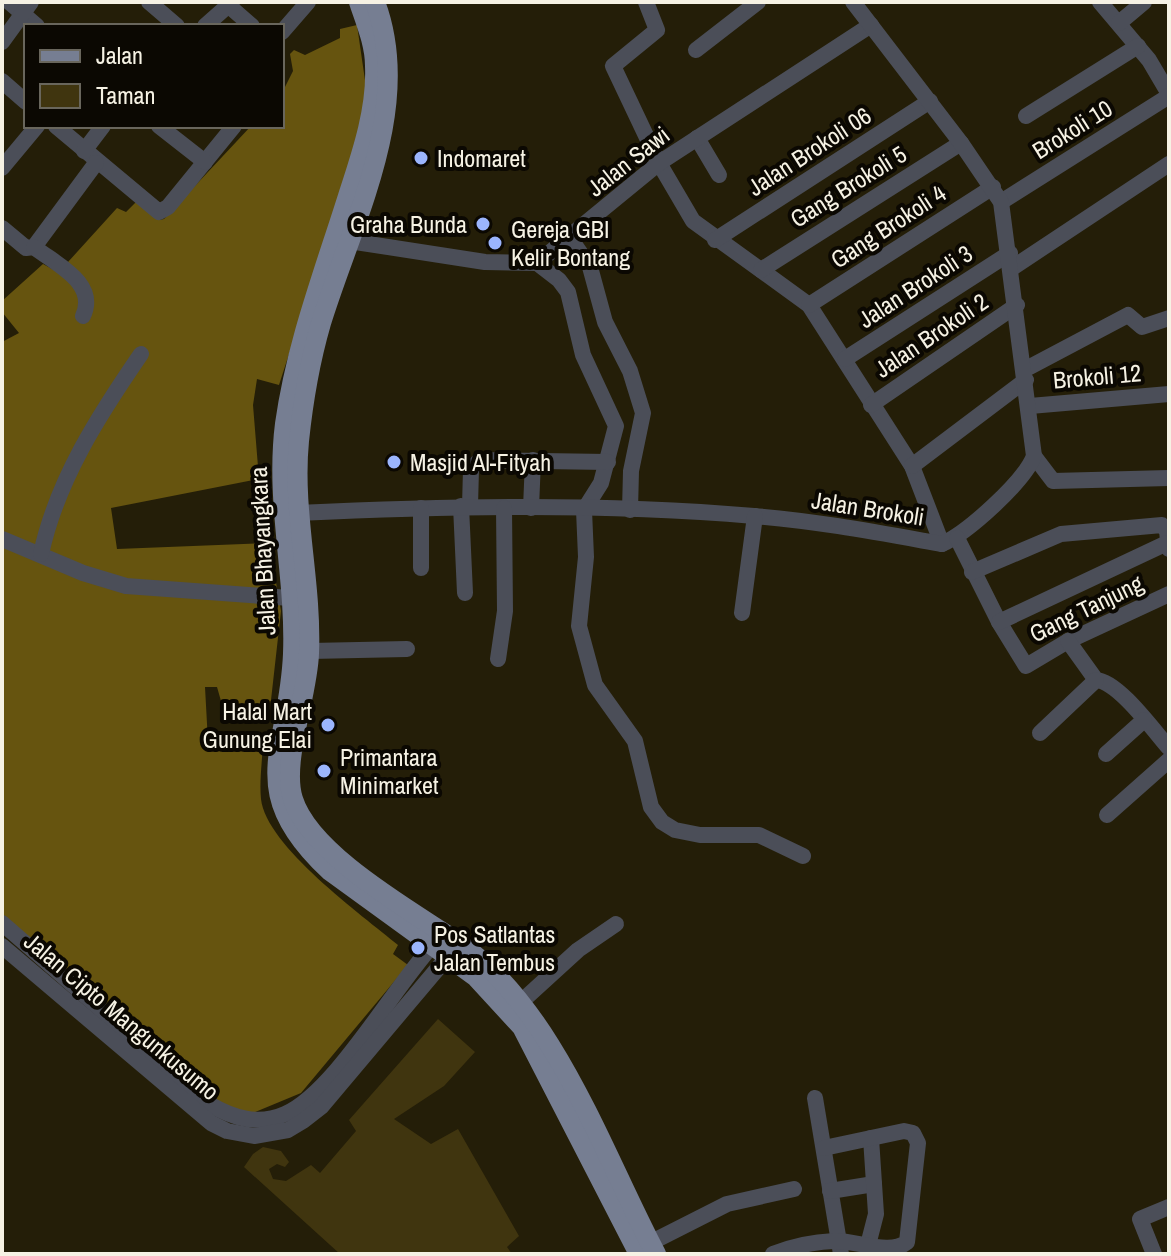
<svg xmlns="http://www.w3.org/2000/svg" width="1171" height="1256" font-family="'Archivo Narrow',sans-serif">
	<style>
		.green { fill: #40350f }
		.forest { fill: #66540f }
		.lines { fill: none; stroke-linecap: round; stroke-linejoin: round }
		.minor { stroke: #4b4e58; stroke-width: 16 }
		.major { stroke: #767e92; stroke-width: 20 }
		.poi-dot { fill: #9bb5fd; stroke: #0b0802; stroke-width: 3 }
		.labels { text-anchor: middle; dominant-baseline: central; stroke-width: 8; stroke-linejoin: round; paint-order: stroke }
		.street-label { font-size: 24px; fill: #f6f2e4; stroke: #0b0802 }
		.poi-label { font-size: 24px; fill: #f6f2e4; stroke: #0b0802; text-anchor: start }
	</style>
	<rect width="100%" height="100%" fill="#241e08"/>
	<polygon class="green" points="438,1019 475,1052 444,1086 394,1119 431,1144 458,1129 519,1236 507,1247 512,1254 340,1254 244,1167 253,1154 263,1147 281,1151 289,1162 285,1167 277,1164 269,1169 273,1179 286,1181 311,1165 320,1173 356,1131 349,1120"/>
	<path class="forest" d="M357 25 367 94 354 153 279 385 257 379 253 405 259 479 111 508 117 549 269 543 281 611 270 709 221 701 217 687H205L208 742 263 737C263 757 259 779 261 799 266 846 362 915 398 945L393 954 408 965 301 1093 253 1113 227 1111 2 914V342L19 333 2 312V301L43 264 54 270 68 262 117 208 126 212 136 202 159 220 164 219 251 126H282V93L293 71 290 54 294 50 305 55 340 38V29Z"/>
	<g class="lines">
		<g class="minor">
			<polyline points="9,2 37,26"/>
			<polyline points="149,2 177,26"/>
			<polyline points="646,2 657,30 613,66 659,163 693,221 809,305 912,466 942,544"/>
			<polyline points="1100,2 1149,60 1169,94"/>
			<polyline points="229,6 252,26"/>
			<polyline points="1119,23 1144,2"/>
			<polyline points="205,26 232,2"/>
			<polyline points="282,32 308,2"/>
			<polyline points="2,42 31,2"/>
			<polyline points="696,50 758,2"/>
			<polyline points="2,81 26,102"/>
			<polyline points="1026,116 1138,46"/>
			<polyline points="56,126 159,212 168,207 234,126"/>
			<polyline points="159,126 205,162"/>
			<polyline points="697,138 719,175"/>
			<polyline points="84,151 103,126"/>
			<polyline points="2,168 37,126"/>
			<polyline points="1001,202 1169,96"/>
			<polyline points="2,228 26,248 34,247 96,163"/>
			<polyline points="570,238 590,267 605,322 630,371 643,413 631,471 630,510"/>
			<polyline points="715,240 930,101"/>
			<polyline points="349,241 485,262 537,263 659,163 871,25"/>
			<path d="M34 247C57 265 98 283 83 316"/>
			<polyline points="537,263 559,280 568,292 583,355 616,426 601,483 584,510 586,557 579,626 595,685 635,741 651,807 662,822 675,830 700,835 759,835 803,856"/>
			<polyline points="1012,268 1169,164"/>
			<polyline points="761,270 961,143"/>
			<polyline points="809,305 993,187"/>
			<polyline points="845,359 1010,253"/>
			<polyline points="1024,370 1128,315 1142,327 1169,318"/>
			<polyline points="871,405 1017,305"/>
			<polyline points="1030,406 1169,394"/>
			<polyline points="1034,456 1053,481 1169,478"/>
			<polyline points="912,466 1026,380"/>
			<polyline points="461,506 465,593"/>
			<polyline points="470,506 471,469 480,460 608,462"/>
			<polyline points="531,508 533,460"/>
			<path d="M297 513C449 506 603 503 754 516 817 521 880 533 942 544 967 533 1024 482 1034 456L1001 202 961 143 853 2"/>
			<polyline points="957,538 999,622 1026,666 1068,641 1169,594"/>
			<polyline points="2,539 83,573 126,586 290,598"/>
			<path d="M41 554C57 480 99 415 141 354"/>
			<polyline points="421,568 421,508"/>
			<polyline points="972,572 1061,534 1162,525 1167,531 1169,549"/>
			<polyline points="742,613 755,516"/>
			<polyline points="999,622 1167,543"/>
			<path d="M1068 641 1096 680C1118 681 1154 731 1169 748"/>
			<polyline points="310,651 407,649"/>
			<polyline points="498,659 505,611 504,508"/>
			<polyline points="1040,733 1096,680"/>
			<polyline points="1106,754 1144,720"/>
			<polyline points="1107,815 1169,760"/>
			<path d="M2 923 209 1104C233 1118 258 1126 285 1114 336 1092 397 981 439 938"/>
			<polyline points="2,946 211,1123 227,1131 254,1136 288,1130 303,1121 321,1107 455,948"/>
			<polyline points="521,1002 578,950 616,924"/>
			<polyline points="815,1098 841,1254"/>
			<polyline points="830,1191 874,1184"/>
			<polyline points="650,1243 727,1204 794,1189"/>
			<polyline points="868,1245 876,1214 871,1138"/>
			<path d="M773 1254C793 1246 812 1242 834 1241 856 1240 890 1256 907 1242L918 1143 913 1133 904 1131 824 1148"/>
			<polyline points="1154,1254 1140,1219 1169,1207"/>
		</g>
		<g class="major">
			<path d="M359 2C366 23 375 44 375 66 377 110 361 156 348 196 324 272 296 345 285 424 275 502 296 577 293 654 289 752 243 790 330 871L476 977 522 1027 639 1254"/>
			<path d="M375 2C415 107 352 222 321 323 310 361 303 402 299 441 292 512 312 582 309 653 308 695 281 762 293 799 310 854 410 910 456 941 554 1007 602 1152 656 1254"/>
		</g>
	</g>
	<g class="poi-dot">
		<circle cx="421" cy="158" r="8"/>
		<circle cx="483" cy="224" r="8"/>
		<circle cx="495" cy="243" r="8"/>
		<circle cx="394" cy="462" r="8"/>
		<circle cx="328" cy="725" r="8"/>
		<circle cx="324" cy="771" r="8"/>
		<circle cx="418" cy="948" r="8"/>
	</g>
	<g class="labels">
		<g class="street-label">
			<text transform="translate(1072 129) rotate(-32)">Brokoli 10</text>
			<text transform="translate(809 151) rotate(-33)">Jalan Brokoli 06</text>
			<text transform="translate(628 161) rotate(-38)">Jalan Sawi</text>
			<text transform="translate(848 186) rotate(-32)">Gang Brokoli 5</text>
			<text transform="translate(888 226) rotate(-33)">Gang Brokoli 4</text>
			<text transform="translate(915 286) rotate(-33)">Jalan Brokoli 3</text>
			<text transform="translate(931 335) rotate(-34)">Jalan Brokoli 2</text>
			<text transform="translate(1097 376) rotate(-5)">Brokoli 12</text>
			<text transform="translate(868 508) rotate(9)">Jalan Brokoli</text>
			<text transform="translate(262 551) rotate(-93)">Jalan Bhayangkara</text>
			<text transform="translate(1086 608) rotate(-26)">Gang Tanjung</text>
			<text transform="translate(122 1016) rotate(40)">Jalan Cipto Mangunkusumo</text>
		</g>
		<g class="poi-label">
			<text x="437" y="158">Indomaret</text>
			<text x="467" y="224" text-anchor="end">Graha Bunda</text>
			<text x="511" y="229">Gereja GBI<tspan x="511" dy="28">Kelir Bontang</tspan></text>
			<text x="410" y="462">Masjid Al-Fityah</text>
			<text x="312" y="711" text-anchor="end">Halal Mart<tspan x="312" dy="28">Gunung Elai</tspan></text>
			<text x="340" y="757">Primantara<tspan x="340" dy="28">Minimarket</tspan></text>
			<text x="434" y="934">Pos Satlantas<tspan x="434" dy="28">Jalan Tembus</tspan></text>
		</g>
	</g>
	<rect width="1171" height="1256" fill="none" stroke="#f6f2e4" stroke-width="8"/>
	<rect x="24" y="24" width="260" height="104" fill="#0b0802" stroke="#69665c" stroke-width="2"/>
	<rect x="40" y="50" width="40" height="12" fill="#767e92" stroke="#69665c" stroke-width="2"/>
	<text x="96" y="64" font-size="24" fill="#f6f2e4">Jalan</text>
	<rect x="40" y="84" width="40" height="24" fill="#40350f" stroke="#69665c" stroke-width="2"/>
	<text x="96" y="104" font-size="24" fill="#f6f2e4">Taman</text>
</svg>
